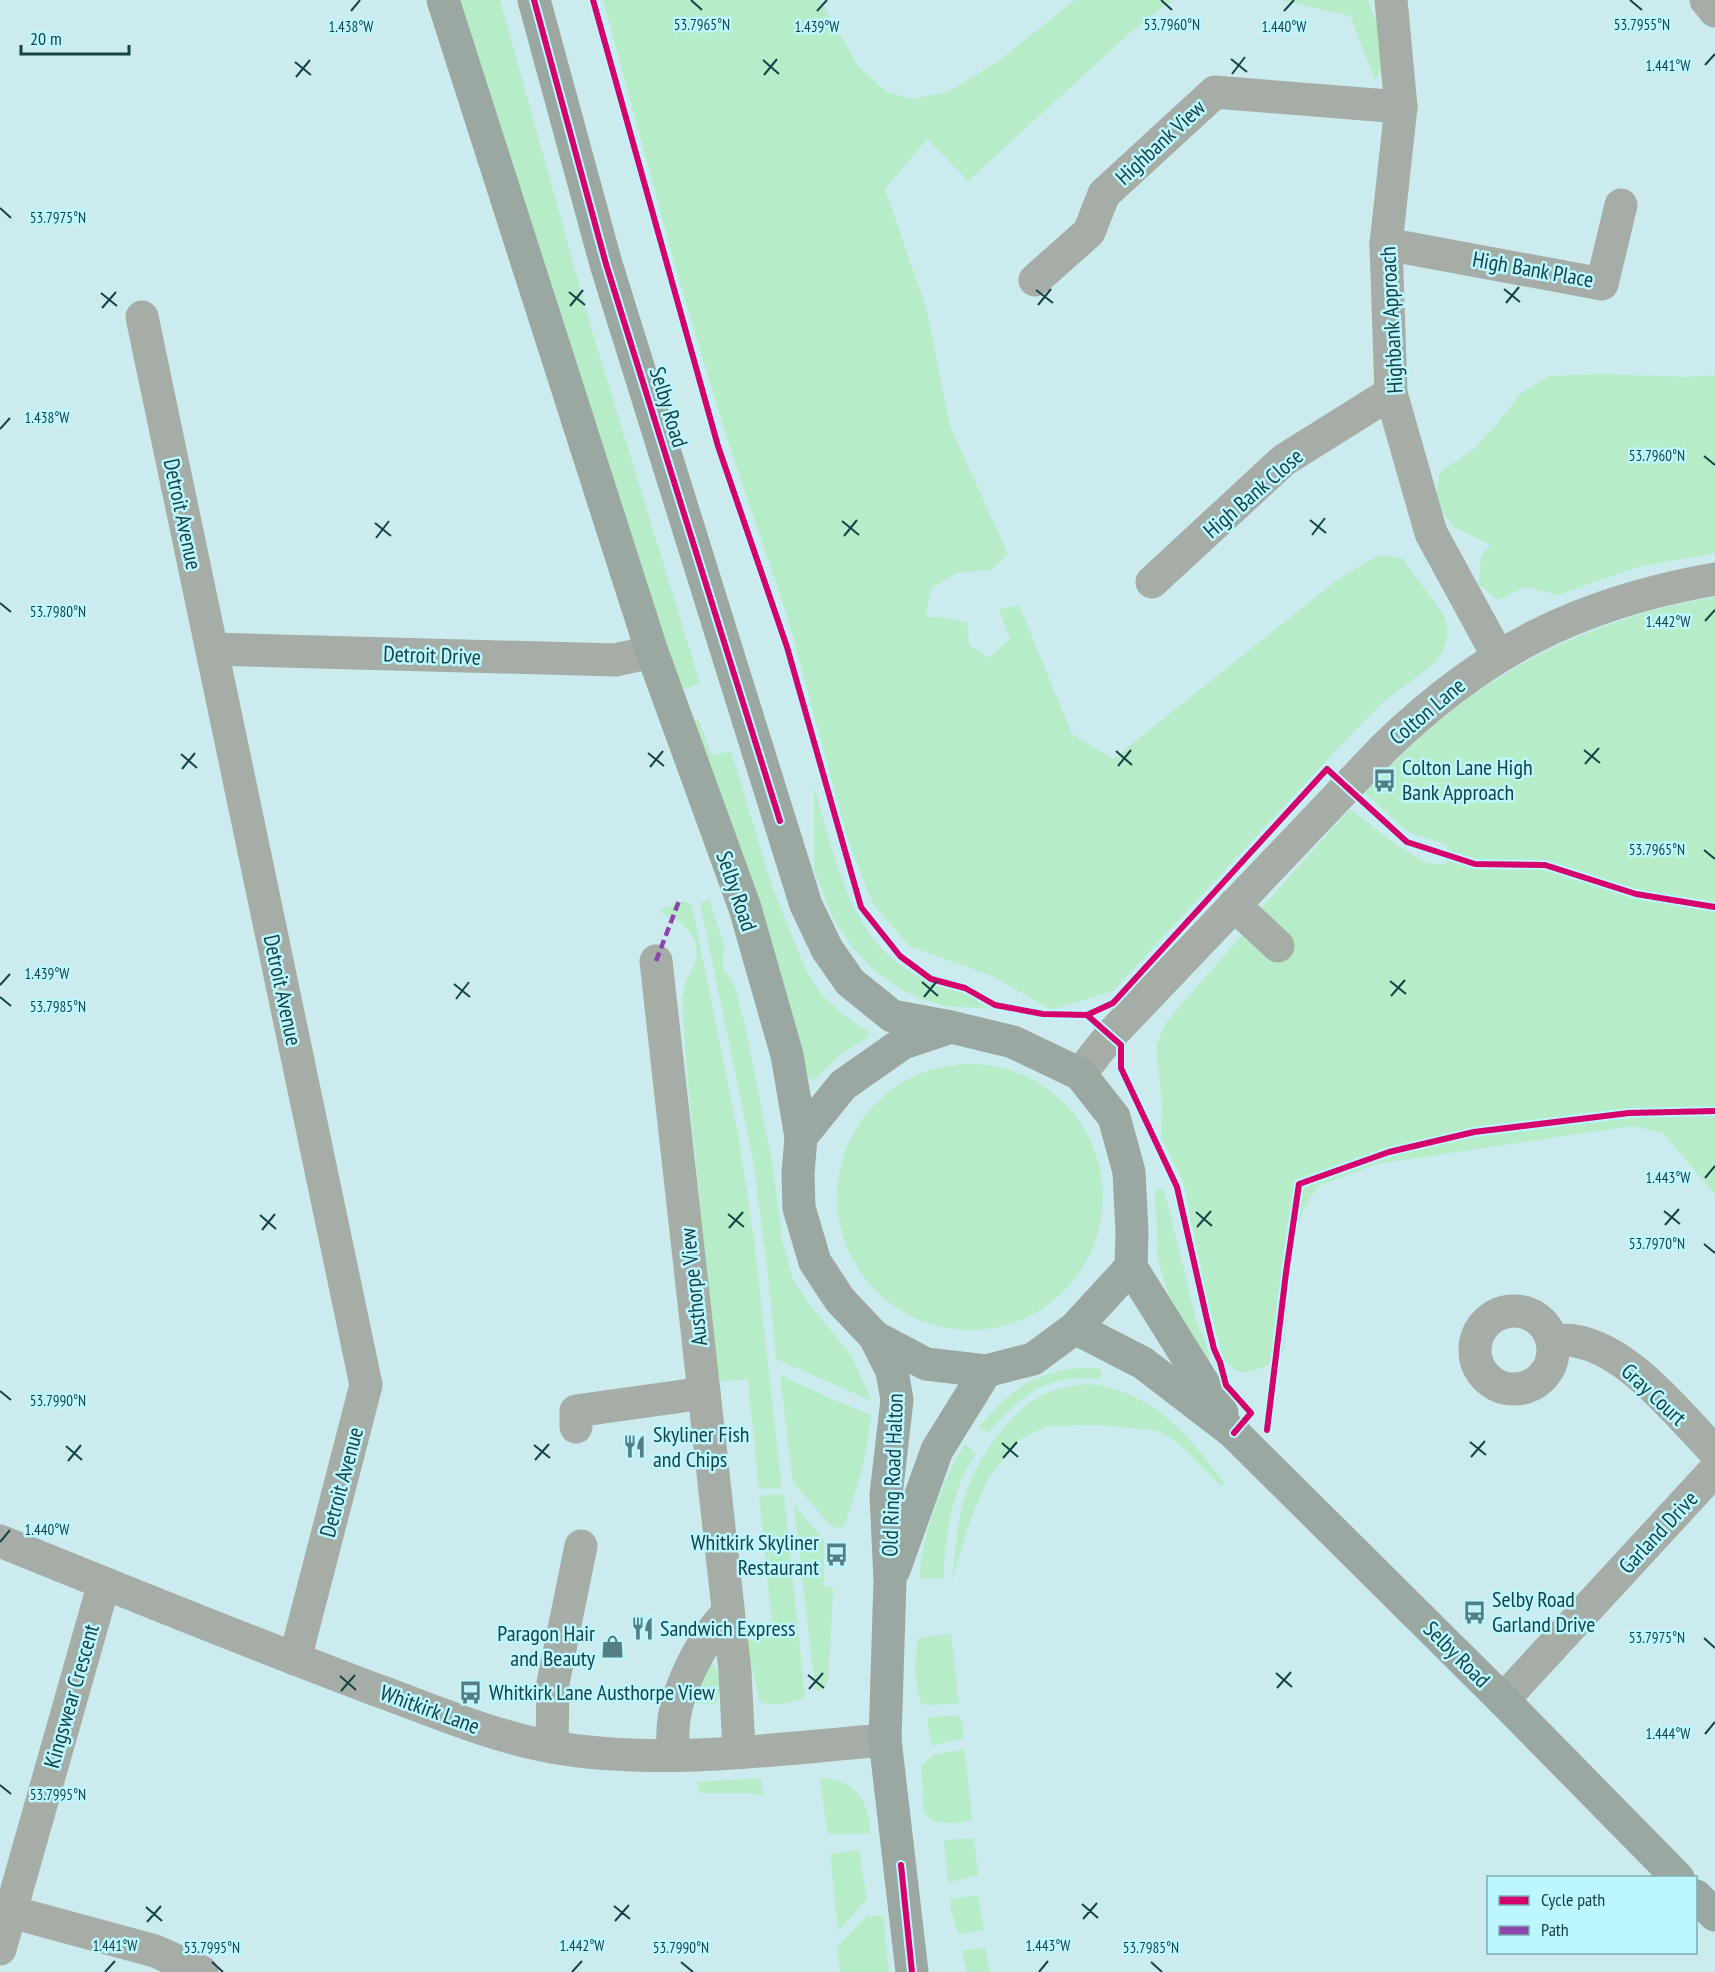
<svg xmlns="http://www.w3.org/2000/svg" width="1715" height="1972" font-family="'PT Sans Narrow',sans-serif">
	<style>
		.green { fill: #b6edc8 }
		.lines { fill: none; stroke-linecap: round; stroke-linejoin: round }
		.minor { stroke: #a5ada6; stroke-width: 33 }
		.major { stroke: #9ba7a1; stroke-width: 33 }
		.quiet { stroke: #8e44ad; stroke-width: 4.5; stroke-dasharray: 9 4.5; stroke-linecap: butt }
		.cycleway-casing { stroke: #bcf6fe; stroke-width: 10 }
		.cycleway { stroke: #d6006c; stroke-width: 6 }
		.ticks { fill: none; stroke: #154348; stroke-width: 2 }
		.labels { text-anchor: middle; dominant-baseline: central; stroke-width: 5; stroke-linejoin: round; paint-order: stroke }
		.street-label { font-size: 22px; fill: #154348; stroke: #bcf6fe }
		.poi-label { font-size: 22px; fill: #154348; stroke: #bcf6fe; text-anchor: start }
		.ticks-label { font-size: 15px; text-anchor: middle; fill: #154348; stroke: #bcf6fe; stroke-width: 5; stroke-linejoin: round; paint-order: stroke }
	</style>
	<rect width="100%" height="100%" fill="#cbebef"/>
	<g class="green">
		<polygon points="458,0 500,0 593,334 700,683 680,691"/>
		<polygon points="603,0 820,0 859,67 887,92 912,99 948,92 998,61 1075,0 1172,0 1132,31 968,181 927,139 885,189 927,310 950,426 1008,554 991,570 957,573 931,588 926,617 949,618 967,623 969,645 989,658 1010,639 999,609 1019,605 1072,734 1113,759 1337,580 1378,555 1402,558 1443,614 1447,626 1447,639 1443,651 1436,662 1383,702 1338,748 1113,991 1051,1010 992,976 909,946 873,904 848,841 787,615 729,445 678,277"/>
		<polygon points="1280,0 1368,0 1378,27 1385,61 1375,80 1350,16"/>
		<polygon points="1601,374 1685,377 1715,375 1715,553 1638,567 1558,595 1525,587 1498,600 1479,585 1481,556 1490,545 1454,527 1435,502 1440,472 1474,449 1498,423 1520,394 1549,376"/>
		<path d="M1715 597V1195L1663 1133 1632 1126 1377 1164 1318 1186 1303 1210 1291 1255 1284 1349 1280 1359 1270 1365 1245 1373 1235 1370 1223 1358 1207 1300 1183 1181 1161 1137 1162 1104 1156 1046 1167 1021 1244 933 1257 913 1350 809 1398 846 1425 862 1445 865 1447 845 1406 831 1365 793C1387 770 1408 747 1433 726 1513 658 1612 614 1715 597Z"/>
		<polygon points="698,719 712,756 731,751 773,889 806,970 822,995 842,1014 869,1032 867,1038 840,1055 814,1080 810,1079 805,1073 692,721"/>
		<path d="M814 786C835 854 848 942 920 977 934 984 950 985 963 992 973 997 982 1004 991 1009L945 1006 918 998 894 985 872 968 853 948 832 916 814 870Z"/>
		<polygon points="709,900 724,945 723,969 734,984 746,1029 774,1173 782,1239 793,1280 811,1306 851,1355 872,1401 776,1359 768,1275 753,1159 700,903"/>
		<path d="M685 901 692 906 738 1133 754 1239 782 1488 759 1489 748 1379 714 1382C709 1254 689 1128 682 1000 684 994 684 987 686 982 689 974 694 968 696 960 701 934 681 921 660 912L663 908Z"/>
		<circle cx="970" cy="1197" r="133"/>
		<polygon points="1164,1189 1196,1319 1210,1355 1208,1363 1175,1315 1167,1289 1158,1260 1155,1190"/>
		<path d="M1077 1368H1098L1102 1371V1376L1098 1379C1046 1373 1020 1397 988 1433L979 1427C1008 1393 1031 1373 1077 1368Z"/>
		<path d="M780 1375 827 1397 871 1415C868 1454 857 1489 844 1526 838 1530 833 1527 828 1523L793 1482Z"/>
		<path d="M1092 1384C1156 1394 1188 1435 1225 1484L1221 1486 1177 1442 1158 1431 1102 1425 1047 1426 1017 1441 987 1481 971 1518 952 1580C956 1550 957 1518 967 1490 978 1459 1004 1421 1031 1402 1049 1389 1071 1385 1092 1384Z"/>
		<path d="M965 1444 976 1454C972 1461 967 1467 964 1474 949 1508 944 1543 944 1579L919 1578C923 1531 941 1484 965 1444Z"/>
		<path d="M784 1494 805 1698C792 1702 771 1708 759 1701L747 1641 773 1635 759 1496Z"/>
		<polygon points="794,1505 824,1540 824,1586 833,1588 829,1677 825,1687 819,1691 815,1689"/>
		<path d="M951 1633 959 1704 923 1705C913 1691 916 1656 917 1639Z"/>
		<path d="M711 1663C723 1672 721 1691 716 1704L685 1703Z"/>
		<polygon points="959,1715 963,1727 963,1738 931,1746 927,1718"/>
		<path d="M965 1749 972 1819 969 1821C953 1822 934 1828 924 1812L921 1767 933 1755Z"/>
		<polygon points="761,1778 763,1796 746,1793 699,1793 697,1782"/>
		<path d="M820 1778C853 1779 871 1801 870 1834H829L827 1832Z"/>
		<polygon points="974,1838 978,1875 948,1883 944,1840"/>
		<polygon points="859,1850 867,1899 838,1931 830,1854"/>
		<polygon points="978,1895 984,1930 959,1935 951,1911 950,1899"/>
		<polygon points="883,1915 889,1972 840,1972 837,1947 866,1917"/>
		<polygon points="985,1948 990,1972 967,1972 962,1950"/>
	</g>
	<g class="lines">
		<g class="minor">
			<polyline points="1391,0 1401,107 1386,244 1391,393 1431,533 1498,656"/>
			<polyline points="1706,0 1715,11"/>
			<polyline points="1386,244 1602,284 1621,205"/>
			<polyline points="1035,280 1089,232 1104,194 1215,92 1401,107"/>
			<polyline points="142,317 366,1385 295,1659"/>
			<polyline points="1152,582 1284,460 1391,393"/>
			<polyline points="212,649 615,660 652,652"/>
			<polyline points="1234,905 1278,946"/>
			<polyline points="656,961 735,1671 739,1751"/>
			<path d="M1080 1074 1110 1036 1385 747C1484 651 1578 603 1715 579"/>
			<circle cx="1514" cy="1350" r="39"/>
			<path d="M1552 1341C1559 1341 1568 1339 1575 1341 1629 1350 1678 1414 1715 1452"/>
			<polyline points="576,1427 576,1411 704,1393"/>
			<path d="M0 1541C123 1591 246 1641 371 1688 430 1709 490 1736 552 1747 661 1766 775 1749 885 1740"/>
			<polyline points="1503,1700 1715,1470"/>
			<polyline points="552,1747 553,1683 581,1546"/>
			<path d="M674 1755C674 1747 672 1739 673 1731 674 1693 701 1640 728 1613"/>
			<polyline points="0,1909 155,1951 202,1972"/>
			<polyline points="0,1949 104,1583"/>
		</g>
		<g class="major">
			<polyline points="443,0 652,652 745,908 787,1055 801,1137"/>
			<polyline points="534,0 606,264 806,905 827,949 850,982 892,1016 951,1027 1013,1042 1080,1074 1114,1117 1129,1172 1132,1232 1131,1267 1075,1328 1033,1359 986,1371 926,1364 875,1337 840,1300 815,1262 799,1208 798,1174 801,1137 843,1085 903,1043 951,1027"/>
			<polyline points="1131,1267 1222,1413"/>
			<polyline points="1075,1328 1143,1363 1234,1433 1503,1700 1678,1878"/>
			<polyline points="875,1337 892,1371 897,1400 886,1495 890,1581 885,1740 912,1972"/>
			<polyline points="894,1570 937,1450 986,1371"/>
			<polyline points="1696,1896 1715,1915"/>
		</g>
		<polyline class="quiet" points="656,961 679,901"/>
		<defs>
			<g id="cycleway">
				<polyline points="534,0 606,264 780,821"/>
				<polyline points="593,0 718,446 787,647 861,907 900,956 931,979 965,988 995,1005 1043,1014 1087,1015 1113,1003 1327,769 1407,842 1475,864 1545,865 1636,894 1715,907"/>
				<polyline points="1087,1015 1121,1045 1121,1068 1177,1187 1208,1324 1214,1349 1220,1362 1226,1385 1251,1413 1234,1433"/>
				<polyline points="1267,1430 1286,1273 1299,1184 1389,1152 1474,1132 1629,1113 1715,1111"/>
				<polyline points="901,1865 912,1972"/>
			</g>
		</defs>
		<use href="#cycleway" class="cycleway-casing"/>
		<use href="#cycleway" class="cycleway"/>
	</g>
	<path class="ticks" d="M691 0 702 10M1161 0 1172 10M1630 0 1642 10M351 11 360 0M817 11 827 0M1284 11 1294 0M1231 59 1247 72M763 60 779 74M295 62 311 75M1705 65 1715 54M1232 74 1245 57M764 75 777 59M296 77 310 60M0 208 11 218M1504 289 1520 302M1036 290 1053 303M569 292 585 305M101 293 117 306M1506 303 1519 287M1038 305 1051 289M570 306 583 290M102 308 116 292M0 429 10 418M1704 456 1715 465M1310 520 1326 533M842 521 859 535M375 523 391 536M1312 535 1325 518M844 536 857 520M376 538 389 521M0 603 11 612M1705 621 1715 610M1584 750 1600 763M1116 751 1132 765M648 753 664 766M181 754 197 768M1585 764 1599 748M1118 766 1131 750M650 767 663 751M182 769 195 753M1704 850 1715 859M1390 981 1406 994M922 982 938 996M454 984 470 997M0 985 10 974M1391 996 1405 980M0 997 11 1006M924 997 937 981M456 999 469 982M1705 1178 1715 1166M1664 1211 1680 1224M1196 1212 1212 1226M728 1214 744 1227M260 1215 276 1229M1665 1225 1679 1209M1197 1227 1211 1211M729 1228 743 1212M262 1230 275 1214M1704 1244 1715 1253M0 1391 11 1400M1470 1442 1486 1455M1002 1443 1018 1457M534 1445 550 1458M66 1446 82 1460M1471 1457 1485 1441M1003 1458 1017 1442M535 1460 549 1444M68 1461 81 1445M0 1542 10 1530M1704 1638 1715 1648M1276 1673 1292 1687M808 1675 824 1688M340 1676 356 1690M1277 1688 1291 1672M809 1689 823 1673M341 1691 355 1675M1705 1734 1715 1722M0 1785 11 1794M1082 1904 1098 1918M614 1906 630 1919M146 1907 162 1921M1083 1919 1097 1903M615 1921 629 1905M147 1922 161 1906M212 1962 223 1972M681 1962 693 1972M1151 1962 1162 1972M105 1972 115 1961M572 1972 582 1961M1039 1972 1048 1961"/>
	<defs>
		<symbol id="bus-bare" viewBox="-9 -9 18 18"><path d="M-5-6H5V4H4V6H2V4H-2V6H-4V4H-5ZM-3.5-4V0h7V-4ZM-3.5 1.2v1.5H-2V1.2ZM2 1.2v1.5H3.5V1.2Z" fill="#557e82" stroke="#bcf6fe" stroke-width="2.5" paint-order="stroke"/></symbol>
		<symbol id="restaurant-bare" viewBox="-9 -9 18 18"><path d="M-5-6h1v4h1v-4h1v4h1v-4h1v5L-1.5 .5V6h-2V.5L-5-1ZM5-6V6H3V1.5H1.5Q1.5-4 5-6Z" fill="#557e82" stroke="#bcf6fe" stroke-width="2.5" paint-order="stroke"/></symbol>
		<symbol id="shop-bare" viewBox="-9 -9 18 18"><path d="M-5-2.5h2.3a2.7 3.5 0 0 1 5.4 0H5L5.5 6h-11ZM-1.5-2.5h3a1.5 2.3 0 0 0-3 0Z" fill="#557e82" stroke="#bcf6fe" stroke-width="2.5" paint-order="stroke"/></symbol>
	</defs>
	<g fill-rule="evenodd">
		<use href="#bus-bare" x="1368" y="764" width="33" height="33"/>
		<use href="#restaurant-bare" x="618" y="1430" width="33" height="33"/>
		<use href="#bus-bare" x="820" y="1538" width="33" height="33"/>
		<use href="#bus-bare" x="1458" y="1596" width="33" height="33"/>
		<use href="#restaurant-bare" x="626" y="1612" width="33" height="33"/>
		<use href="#shop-bare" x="596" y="1630" width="33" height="33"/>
		<use href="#bus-bare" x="454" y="1676" width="33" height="33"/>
	</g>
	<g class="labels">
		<g class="street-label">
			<text transform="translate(1160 142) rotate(-43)">Highbank View</text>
			<text transform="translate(1533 269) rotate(10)">High Bank Place</text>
			<text transform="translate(1391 320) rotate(-93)">Highbank Approach</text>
			<text transform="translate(669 407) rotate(73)">Selby Road</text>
			<text transform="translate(1253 493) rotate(-41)">High Bank Close</text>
			<text transform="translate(183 514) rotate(78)">Detroit Avenue</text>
			<text transform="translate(432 655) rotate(2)">Detroit Drive</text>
			<text transform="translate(1427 711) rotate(-40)">Colton Lane</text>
			<text transform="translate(737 891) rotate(71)">Selby Road</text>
			<text transform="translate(283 990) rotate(78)">Detroit Avenue</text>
			<text transform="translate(693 1287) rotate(-96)">Austhorpe View</text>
			<text transform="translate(1654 1394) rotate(43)">Gray Court</text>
			<text transform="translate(892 1475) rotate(-88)">Old Ring Road Halton</text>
			<text transform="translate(341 1482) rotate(-75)">Detroit Avenue</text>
			<text transform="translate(1658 1532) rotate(-47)">Garland Drive</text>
			<text transform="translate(1457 1654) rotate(45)">Selby Road</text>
			<text transform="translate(71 1696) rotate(-74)">Kingswear Crescent</text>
			<text transform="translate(430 1709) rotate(20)">Whitkirk Lane</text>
		</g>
		<g class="poi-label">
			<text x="1402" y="767">Colton Lane High<tspan x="1402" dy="25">Bank Approach</tspan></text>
			<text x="653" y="1434">Skyliner Fish<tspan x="653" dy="25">and Chips</tspan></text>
			<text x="819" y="1542" text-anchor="end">Whitkirk Skyliner<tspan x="819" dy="25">Restaurant</tspan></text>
			<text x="1492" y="1599">Selby Road<tspan x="1492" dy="25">Garland Drive</tspan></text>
			<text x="660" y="1628">Sandwich Express</text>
			<text x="595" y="1633" text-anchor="end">Paragon Hair<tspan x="595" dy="25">and Beauty</tspan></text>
			<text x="489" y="1692">Whitkirk Lane Austhorpe View</text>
		</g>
	</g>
	<g class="ticks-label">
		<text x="702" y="30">53.7965°N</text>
		<text x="1642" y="30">53.7955°N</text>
		<text x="1172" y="30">53.7960°N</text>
		<text x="351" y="32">1.438°W</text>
		<text x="817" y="32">1.439°W</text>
		<text x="1284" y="32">1.440°W</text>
		<text x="1668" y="71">1.441°W</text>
		<text x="58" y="223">53.7975°N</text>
		<text x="47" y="423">1.438°W</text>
		<text x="1657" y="461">53.7960°N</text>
		<text x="58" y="617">53.7980°N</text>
		<text x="1668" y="627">1.442°W</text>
		<text x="1657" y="855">53.7965°N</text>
		<text x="47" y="979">1.439°W</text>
		<text x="58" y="1012">53.7985°N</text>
		<text x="1668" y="1183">1.443°W</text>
		<text x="1657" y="1249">53.7970°N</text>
		<text x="58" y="1406">53.7990°N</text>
		<text x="47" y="1535">1.440°W</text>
		<text x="1657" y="1643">53.7975°N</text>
		<text x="1668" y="1739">1.444°W</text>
		<text x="58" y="1800">53.7995°N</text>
		<text x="115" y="1951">1.441°W</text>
		<text x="582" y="1951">1.442°W</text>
		<text x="1048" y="1951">1.443°W</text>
		<text x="212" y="1953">53.7995°N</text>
		<text x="681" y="1953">53.7990°N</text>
		<text x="1151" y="1953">53.7985°N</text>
	</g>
	<rect x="1487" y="1876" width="210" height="78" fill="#bcf6fe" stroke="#79aeb5" stroke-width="1.5"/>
	<rect x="1499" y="1896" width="30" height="9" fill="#d6006c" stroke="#79aeb5" stroke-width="1.5"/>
	<text x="1541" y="1906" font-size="18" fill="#154348">Cycle path</text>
	<rect x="1499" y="1926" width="30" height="9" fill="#8e44ad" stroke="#79aeb5" stroke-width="1.5"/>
	<text x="1541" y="1936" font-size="18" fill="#154348">Path</text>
	<path d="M21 45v9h108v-9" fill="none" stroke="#154348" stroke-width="3"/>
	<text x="30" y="45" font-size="18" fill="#154348" stroke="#bcf6fe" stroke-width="4.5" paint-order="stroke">20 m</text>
</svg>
